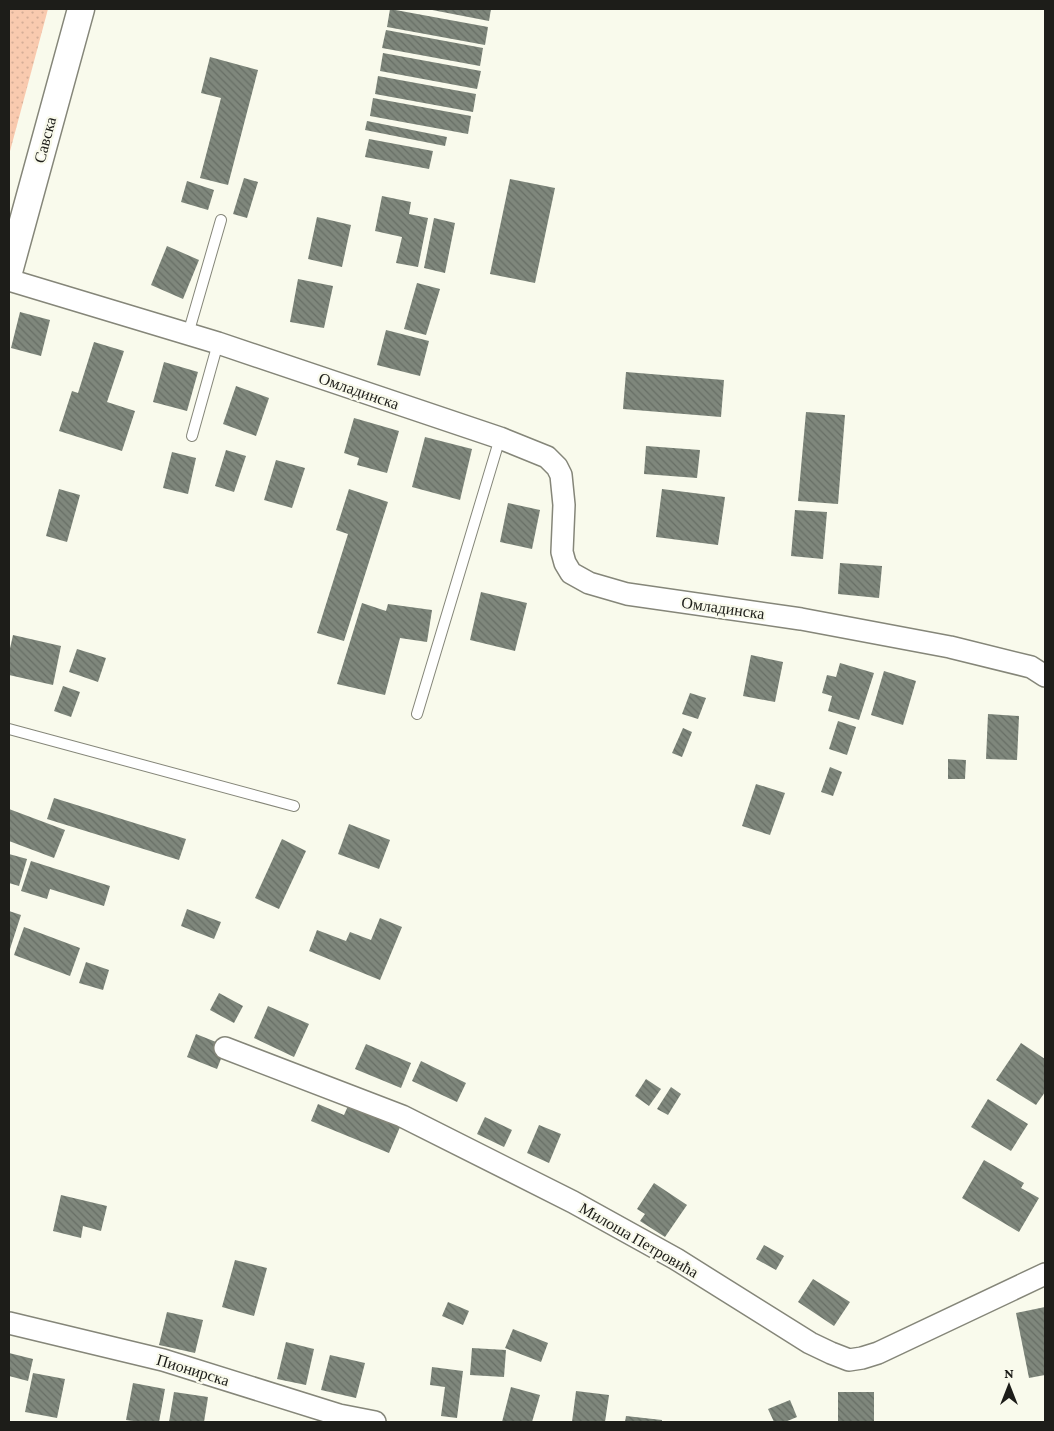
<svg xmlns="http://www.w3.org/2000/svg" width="1054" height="1431" font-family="'Crimson Pro',serif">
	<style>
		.grass { fill: url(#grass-dots) }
		.building { fill: url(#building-back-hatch) }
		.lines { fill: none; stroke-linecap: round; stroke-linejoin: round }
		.service-casing { stroke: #858679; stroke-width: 12 }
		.minor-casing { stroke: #858679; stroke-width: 24 }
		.tertiary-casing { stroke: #858679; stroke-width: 29 }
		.service { stroke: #fff; stroke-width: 10 }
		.minor { stroke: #fff; stroke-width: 21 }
		.tertiary { stroke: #fff; stroke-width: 26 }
		.labels { text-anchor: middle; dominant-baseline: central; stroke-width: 4.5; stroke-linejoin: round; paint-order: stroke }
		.street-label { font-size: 16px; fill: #1d1d19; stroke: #f9faec }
	</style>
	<defs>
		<pattern id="grass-dots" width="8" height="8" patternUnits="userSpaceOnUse" patternTransform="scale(1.25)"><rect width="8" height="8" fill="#f9caaf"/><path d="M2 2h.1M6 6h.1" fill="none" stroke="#d5ad96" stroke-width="1.8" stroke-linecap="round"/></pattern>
		<pattern id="building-back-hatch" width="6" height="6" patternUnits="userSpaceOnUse" patternTransform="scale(1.25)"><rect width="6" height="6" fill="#7f877c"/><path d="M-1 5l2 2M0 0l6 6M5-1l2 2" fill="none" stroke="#676e65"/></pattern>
	</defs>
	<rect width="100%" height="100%" fill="#f9faec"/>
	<polygon class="grass" points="9,9 48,9 9,155"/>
	<g class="building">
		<polygon points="390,9 488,27 485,45 387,27"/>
		<polygon points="427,9 491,9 489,21"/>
		<polygon points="386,30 483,48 480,66 382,48"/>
		<polygon points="383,53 481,71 477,89 380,71"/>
		<polygon points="210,57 258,70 228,185 200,178 221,98 201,93"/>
		<polygon points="378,76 476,94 473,112 375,94"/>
		<polygon points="373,98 471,116 468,134 370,116"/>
		<polygon points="367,121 447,137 445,146 365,130"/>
		<polygon points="369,139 433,151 429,169 365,157"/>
		<polygon points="244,178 258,182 247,218 233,214"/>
		<polygon points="510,179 555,188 535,283 490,274"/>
		<polygon points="187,181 214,190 208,210 181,202"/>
		<polygon points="382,196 411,202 409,214 428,218 418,267 396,263 402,237 375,231"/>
		<polygon points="317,217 351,225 342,267 308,259"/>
		<polygon points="434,218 455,223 445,273 424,268"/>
		<polygon points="167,246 199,260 183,299 151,285"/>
		<polygon points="298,279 333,286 324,328 290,322"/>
		<polygon points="417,283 440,289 426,335 404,329"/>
		<polygon points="20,312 50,320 41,356 11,348"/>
		<polygon points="386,330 429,341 420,376 377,365"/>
		<polygon points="94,342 124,351 107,402 135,411 122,451 59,431 72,391 78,393"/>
		<polygon points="164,362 198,372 187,411 153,402"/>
		<polygon points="626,372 724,380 721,417 623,409"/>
		<polygon points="236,386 269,398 256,436 223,424"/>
		<polygon points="806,412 845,415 838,504 798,501"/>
		<polygon points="354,418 399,431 387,473 357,465 359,458 344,453"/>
		<polygon points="425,437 472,449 460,500 412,487"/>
		<polygon points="646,446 700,450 697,478 644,474"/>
		<polygon points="226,450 246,456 234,492 215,486"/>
		<polygon points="172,452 196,458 188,494 163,488"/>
		<polygon points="276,460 305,468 292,508 264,500"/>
		<polygon points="59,489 80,495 67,542 46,536"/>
		<polygon points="349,489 388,502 344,641 317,633 348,534 336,530"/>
		<polygon points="662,489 725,497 718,545 656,537"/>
		<polygon points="508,503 540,510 532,549 500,542"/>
		<polygon points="795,510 827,512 823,559 791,556"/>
		<polygon points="840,563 882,566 879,598 838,594"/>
		<polygon points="481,592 527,603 515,651 470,640"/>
		<polygon points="362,603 386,611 388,604 432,610 427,642 400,638 385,695 337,684"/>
		<polygon points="13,635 61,646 53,685 9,675 9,653"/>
		<polygon points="77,649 106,658 98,682 69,672"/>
		<polygon points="751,655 783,662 775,702 743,696"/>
		<polygon points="840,663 874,673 859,720 828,711 832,696 822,693 827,675 836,677"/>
		<polygon points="884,671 916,681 903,725 871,715"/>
		<polygon points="63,686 80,692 71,717 54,711"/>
		<polygon points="690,693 706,698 698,719 682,714"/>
		<polygon points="988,714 1019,716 1017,760 986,759"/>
		<polygon points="838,721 856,727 847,755 829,749"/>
		<polygon points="683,728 692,732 682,757 672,753"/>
		<polygon points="948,759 966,760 965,779 948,779"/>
		<polygon points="830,767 842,772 833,796 821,792"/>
		<polygon points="756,784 785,793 770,835 742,826"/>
		<polygon points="54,798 186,839 179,860 47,819"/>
		<polygon points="9,809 65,830 54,858 9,841"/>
		<polygon points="349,824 390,840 379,869 338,854"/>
		<polygon points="282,839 306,851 279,909 255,898"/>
		<polygon points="9,854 27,859 19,886 9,883"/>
		<polygon points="31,861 110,886 104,906 50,889 47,899 21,891"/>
		<polygon points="187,909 221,922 214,939 181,926"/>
		<polygon points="9,911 21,915 9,952"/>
		<polygon points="380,918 402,927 380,980 309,951 317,930 346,941 350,932 371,940"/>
		<polygon points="24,927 80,948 70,976 14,955"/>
		<polygon points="86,962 109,970 103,990 79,983"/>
		<polygon points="219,993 243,1006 234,1023 210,1010"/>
		<polygon points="268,1006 309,1024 294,1057 254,1038"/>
		<polygon points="196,1034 226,1046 217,1069 187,1057"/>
		<polygon points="1021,1043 1045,1059 1045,1092 1036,1105 996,1080"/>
		<polygon points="366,1044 411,1063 401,1088 355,1069"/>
		<polygon points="421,1061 466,1083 457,1102 412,1081"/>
		<polygon points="646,1079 661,1089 649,1106 635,1096"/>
		<polygon points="671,1087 681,1094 668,1115 657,1109"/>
		<polygon points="988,1099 1028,1124 1011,1151 971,1127"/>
		<polygon points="318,1104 344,1115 348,1106 400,1127 389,1153 311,1121"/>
		<polygon points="485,1117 512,1130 504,1147 477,1134"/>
		<polygon points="539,1125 561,1134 549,1163 527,1153"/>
		<polygon points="984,1160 1024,1183 1021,1188 1039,1198 1019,1232 962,1198"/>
		<polygon points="654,1183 687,1205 665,1237 640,1221 645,1214 637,1209"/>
		<polygon points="61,1195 107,1206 101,1231 83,1226 81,1238 53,1231"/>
		<polygon points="764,1245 784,1256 776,1270 756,1259"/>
		<polygon points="235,1260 267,1268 254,1316 222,1307"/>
		<polygon points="813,1279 850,1302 834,1326 798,1302"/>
		<polygon points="448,1302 469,1311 463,1325 442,1316"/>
		<polygon points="1045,1307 1045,1375 1029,1378 1016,1313"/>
		<polygon points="167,1312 203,1320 195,1353 159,1345"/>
		<polygon points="513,1329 548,1343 541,1362 505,1348"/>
		<polygon points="286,1342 314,1349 306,1385 277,1379"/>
		<polygon points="472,1348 506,1350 504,1377 470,1375"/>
		<polygon points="9,1353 33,1359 28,1381 9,1376"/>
		<polygon points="330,1355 365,1363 356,1398 321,1390"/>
		<polygon points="432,1367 463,1371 457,1418 441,1416 445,1387 430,1385"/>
		<polygon points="33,1373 65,1379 57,1418 25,1412"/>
		<polygon points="133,1383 165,1389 159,1422 141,1422 126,1420"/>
		<polygon points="511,1387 540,1395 532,1422 502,1422"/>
		<polygon points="576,1391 609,1395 605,1422 572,1422"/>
		<polygon points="174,1392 208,1397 204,1422 169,1422"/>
		<rect x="838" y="1392" width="36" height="30"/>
		<polygon points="790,1400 797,1417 785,1422 774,1422 768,1409"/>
		<polygon points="626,1416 662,1420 662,1422 625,1422"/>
	</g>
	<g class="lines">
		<defs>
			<g id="service">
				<polyline points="188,334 221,220"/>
				<polyline points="192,436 218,343"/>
				<polyline points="417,714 500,438"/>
				<polyline points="9,729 294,806"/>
			</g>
			<g id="minor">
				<polyline points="9,280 218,343 500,438 547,457 557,467 561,475 564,505 562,552 565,563 571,573 589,583 627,594 801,619 950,647 1031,667 1045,676"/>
				<polyline points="225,1048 402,1116 573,1202 676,1259 810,1343 831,1353 849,1360 862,1358 878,1353 1045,1274"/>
				<polyline points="9,1323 163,1360 339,1415 375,1422"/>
			</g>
			<polyline id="tertiary" points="9,272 81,9"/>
		</defs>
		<use href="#service" class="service-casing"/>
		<use href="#minor" class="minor-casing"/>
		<use href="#tertiary" class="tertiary-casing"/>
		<use href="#service" class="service"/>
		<use href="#minor" class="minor"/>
		<use href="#tertiary" class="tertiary"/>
	</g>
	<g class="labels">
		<g class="street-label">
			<text transform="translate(45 140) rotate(-75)">Савска</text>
			<text transform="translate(359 391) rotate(19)">Омладинска</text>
			<text transform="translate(723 608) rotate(8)">Омладинска</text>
			<text transform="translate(639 1240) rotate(30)">Милоша Петровића</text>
			<text transform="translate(193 1370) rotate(17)">Пионирска</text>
		</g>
	</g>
	<rect width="1054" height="1431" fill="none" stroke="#1d1d19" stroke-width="20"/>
	<g transform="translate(1009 1386)" stroke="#f9faec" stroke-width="4" paint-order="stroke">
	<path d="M0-4L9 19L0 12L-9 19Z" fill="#1d1d19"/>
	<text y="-8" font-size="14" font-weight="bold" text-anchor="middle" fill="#1d1d19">N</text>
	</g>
</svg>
